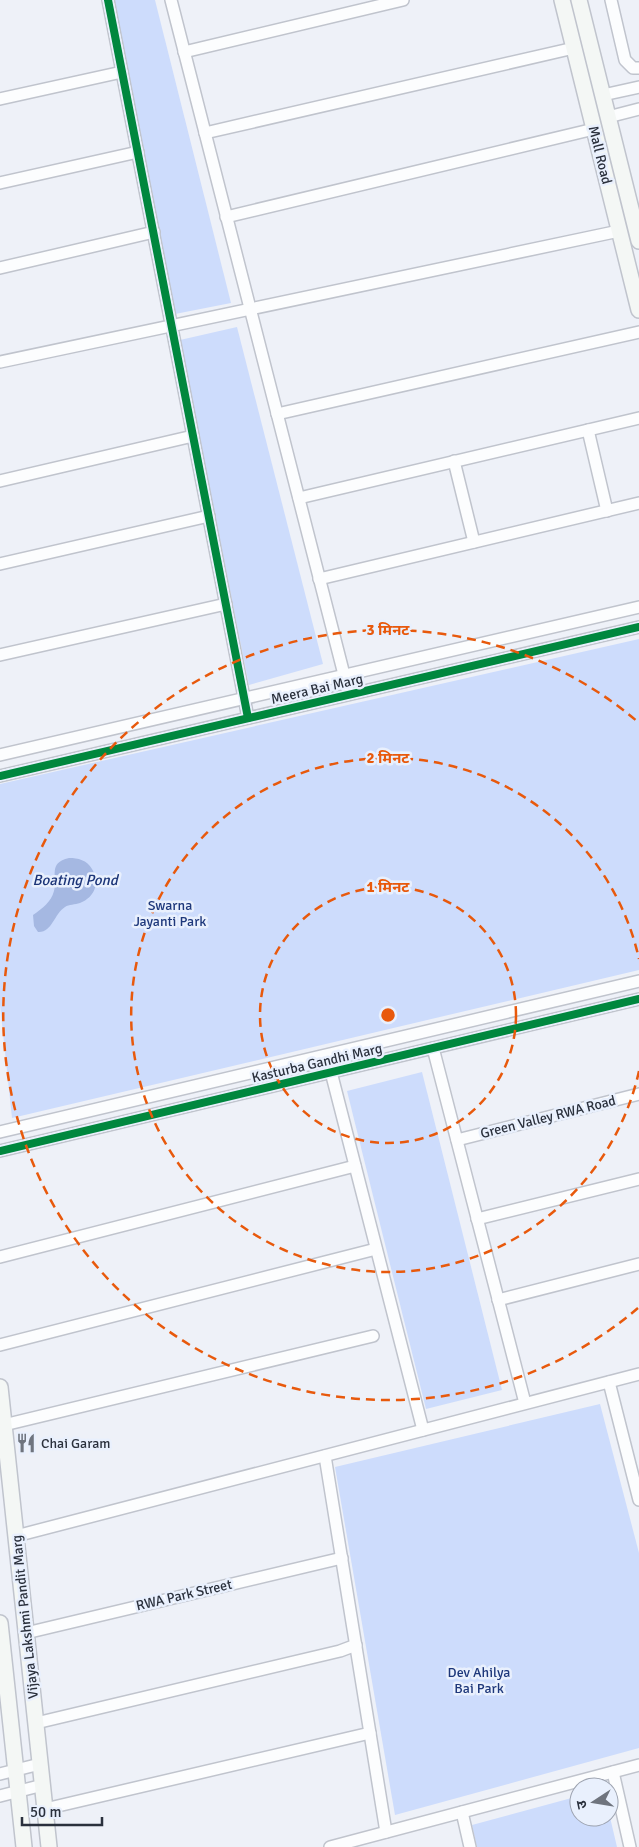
<svg xmlns="http://www.w3.org/2000/svg" width="639" height="1847" font-family="Signika,'Noto Sans Devanagari',sans-serif">
	<style>
		.green { fill: #cddcfc }
		.water { fill: #a5b8e2 }
		.lines { fill: none; stroke-linecap: round; stroke-linejoin: round }
		.street-casing { stroke: #c0c4cd; stroke-width: 14 }
		.secondary-casing { stroke: #c0c4cd; stroke-width: 18 }
		.street { stroke: #fcfdfe; stroke-width: 11 }
		.secondary { stroke: #f4f7f5; stroke-width: 15 }
		.cycleway-casing { stroke: #e9f0fd; stroke-width: 11 }
		.cycleway { stroke: #00873e; stroke-width: 8 }
		.ring { fill: none; stroke: #e8590c; stroke-width: 2.5; stroke-dasharray: 9 6 }
		.labels { text-anchor: middle; dominant-baseline: central; stroke-width: 5; stroke-linejoin: round; paint-order: stroke }
		.street-label { font-size: 14px; fill: #2a303c; stroke: #e9f0fd }
		.park-label { font-size: 14px; fill: #1e387b; stroke: #e9f0fd }
		.poi-label { font-size: 14px; fill: #2a303c; stroke: #e9f0fd; text-anchor: start }
		.water-label { font-size: 15px; font-style: italic; fill: #1c3578; stroke: #e9f0fd }
		.centre { fill: #e8590c; stroke: #e9f0fd; stroke-width: 2.5 }
		.ring-label { font-size: 15px; text-anchor: middle; font-weight: bold; fill: #e8590c; stroke: #e9f0fd; stroke-width: 5; stroke-linejoin: round; paint-order: stroke }
	</style>
	<rect width="100%" height="100%" fill="#eef1f8"/>
	<g class="green">
		<polygon points="112,0 155,0 231,303 175,314"/>
		<polygon points="237,327 323,664 249,685 180,340"/>
		<polygon points="639,639 639,970 12,1118 0,1005 0,784"/>
		<polygon points="422,1072 502,1390 426,1409 347,1091"/>
		<polygon points="600,1404 639,1553 639,1748 395,1815 335,1467"/>
		<polygon points="579,1796 579,1817 609,1817 609,1813 617,1847 477,1847 472,1825"/>
	</g>
	<path class="water" d="M69 858C78 858 87 860 92 869 100 883 95 897 80 903 75 905 69 904 65 907 54 914 52 933 38 932L34 926 33 915C43 908 51 902 54 891 58 877 47 863 69 858Z"/>
	<g class="lines">
		<defs>
			<g id="street">
				<polyline points="108,0 248,718"/>
				<polyline points="171,0 349,694"/>
				<polyline points="611,0 625,60 633,68 639,68"/>
				<polyline points="184,52 403,0"/>
				<polyline points="603,95 639,87"/>
				<polyline points="0,99 122,72"/>
				<polyline points="608,117 639,109"/>
				<polyline points="205,133 574,48"/>
				<polyline points="0,183 138,152"/>
				<polyline points="226,217 594,129"/>
				<polyline points="0,268 154,232"/>
				<polyline points="0,362 619,231"/>
				<polyline points="277,414 639,332"/>
				<polyline points="588,430 607,511"/>
				<polyline points="454,461 474,542"/>
				<polyline points="0,481 193,436"/>
				<polyline points="299,498 639,418"/>
				<polyline points="0,564 209,516"/>
				<polyline points="319,579 639,503"/>
				<polyline points="0,655 226,604"/>
				<polyline points="0,755 639,607"/>
				<polyline points="0,776 639,627"/>
				<polyline points="433,1048 525,1403"/>
				<polyline points="331,1072 423,1430"/>
				<polyline points="0,1132 639,981"/>
				<polyline points="457,1140 639,1094"/>
				<polyline points="0,1151 639,999"/>
				<polyline points="477,1219 639,1179"/>
				<polyline points="0,1257 355,1166"/>
				<polyline points="498,1300 639,1264"/>
				<polyline points="0,1345 376,1249"/>
				<polyline points="609,1382 639,1500"/>
				<polyline points="0,1426 373,1336"/>
				<polyline points="325,1456 386,1832"/>
				<polyline points="16,1536 639,1374"/>
				<polyline points="26,1633 342,1558"/>
				<polyline points="36,1723 340,1651 356,1645"/>
				<polyline points="613,1772 630,1847"/>
				<polyline points="0,1774 40,1764"/>
				<polyline points="0,1796 43,1785"/>
				<polyline points="45,1809 370,1733"/>
				<polyline points="462,1812 470,1847"/>
				<polyline points="330,1847 639,1765"/>
			</g>
			<g id="secondary">
				<polyline points="562,0 639,310"/>
				<polyline points="579,0 639,241"/>
				<polyline points="0,1387 49,1847"/>
				<polyline points="0,1623 24,1847"/>
			</g>
		</defs>
		<use href="#street" class="street-casing"/>
		<use href="#secondary" class="secondary-casing"/>
		<use href="#street" class="street"/>
		<use href="#secondary" class="secondary"/>
		<defs>
			<g id="cycleway">
				<polyline points="108,0 248,718"/>
				<polyline points="0,776 639,627"/>
				<polyline points="0,1151 639,999"/>
			</g>
		</defs>
		<use href="#cycleway" class="cycleway-casing"/>
		<use href="#cycleway" class="cycleway"/>
	</g>
	<g class="ring">
		<circle cx="388" cy="1015" r="128"/>
		<path d="M639 1071A257 257 0 1 1 639 959"/>
		<path d="M638 1308A385 385 0 1 1 638 722"/>
	</g>
	<defs>
		<symbol id="restaurant-bare" viewBox="-9 -9 18 18"><path d="M-5-6h1v4h1v-4h1v4h1v-4h1v5L-1.5 .5V6h-2V.5L-5-1ZM5-6V6H3V1.5H1.5Q1.5-4 5-6Z" fill="#6f747e" stroke="#e9f0fd" stroke-width="2.5" paint-order="stroke"/></symbol>
	</defs>
	<g fill-rule="evenodd">
		<use href="#restaurant-bare" x="12" y="1429" width="28" height="28"/>
	</g>
	<g class="labels">
		<g class="street-label">
			<text transform="translate(600 155) rotate(76)">Mall Road</text>
			<text transform="translate(317 689) rotate(-13)">Meera Bai Marg</text>
			<text transform="translate(317 1063) rotate(-13)">Kasturba Gandhi Marg</text>
			<text transform="translate(548 1117) rotate(-14)">Green Valley RWA Road</text>
			<text transform="translate(184 1595) rotate(-13)">RWA Park Street</text>
			<text transform="translate(25 1617) rotate(-96)">Vijaya Lakshmi Pandit Marg</text>
		</g>
		<g class="park-label">
			<text x="170" y="905">Swarna<tspan x="170" dy="16">Jayanti Park</tspan></text>
			<text x="479" y="1672">Dev Ahilya<tspan x="479" dy="16">Bai Park</tspan></text>
		</g>
		<g class="poi-label">
			<text x="41" y="1443">Chai Garam</text>
		</g>
		<g class="water-label">
			<text x="75" y="880">Boating Pond</text>
		</g>
	</g>
	<circle cx="388" cy="1015" r="8" class="centre"/>
	<g class="ring-label">
		<text x="388" y="635">3 मिनट</text>
		<text x="388" y="763">2 मिनट</text>
		<text x="388" y="892">1 मिनट</text>
	</g>
	<g transform="translate(594 1802) rotate(258)"><circle r="24" fill="#e9f0fd" stroke="#9da3b0"/>
	<path d="M0-4L9 19L0 12L-9 19Z" fill="#6f747e"/>
	<text y="-8" font-size="14" font-weight="bold" text-anchor="middle" fill="#2a303c">उ</text>
	</g>
	<path d="M22 1817v8h80v-8" fill="none" stroke="#2a303c" stroke-width="2.5"/>
	<text x="30" y="1817" font-size="15" fill="#2a303c" stroke="#e9f0fd" stroke-width="4" paint-order="stroke">50 m</text>
</svg>
